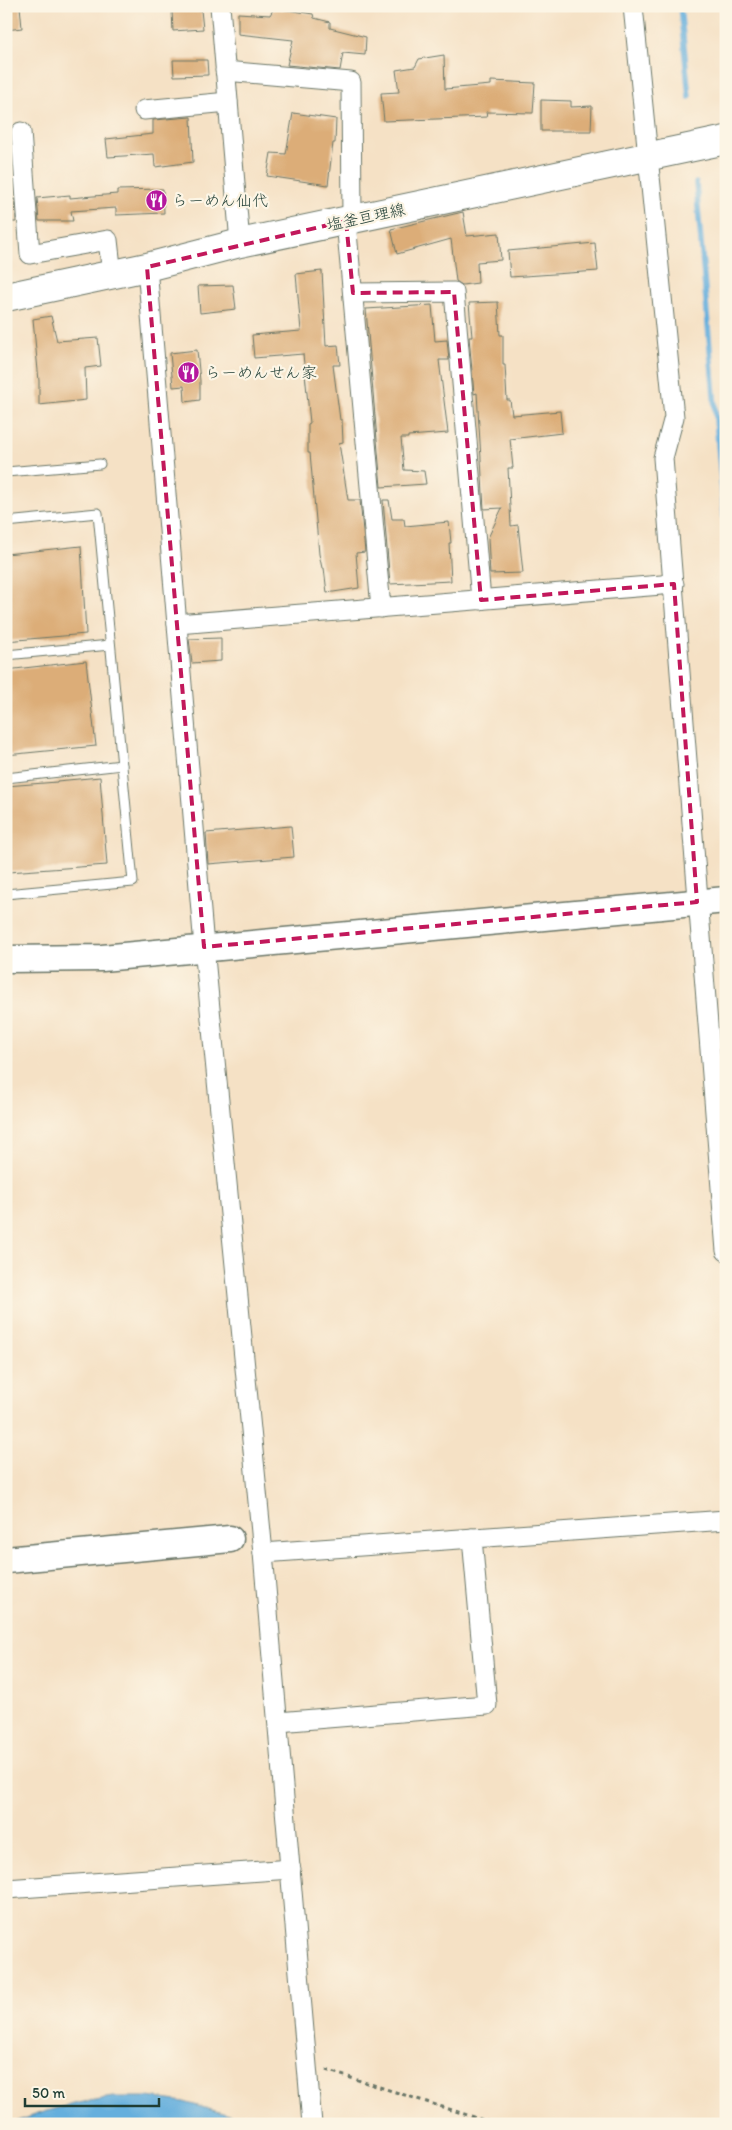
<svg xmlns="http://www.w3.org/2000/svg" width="732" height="2130" font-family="Itim,'Klee One',sans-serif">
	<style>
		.water { fill: #65afdd; stroke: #427688 }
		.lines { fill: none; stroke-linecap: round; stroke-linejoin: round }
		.stream { stroke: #65afdd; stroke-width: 5.5 }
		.building { fill: #dcad78 }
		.lane-casing { stroke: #6a7667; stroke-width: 11 }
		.street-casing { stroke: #6a7667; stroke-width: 21 }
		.secondary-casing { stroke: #6a7667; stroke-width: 29 }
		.primary-casing { stroke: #6a7667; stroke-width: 30 }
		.path { stroke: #6a7667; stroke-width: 3; stroke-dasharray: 4 4; stroke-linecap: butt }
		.lane { stroke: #fff; stroke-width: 9 }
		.street { stroke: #fff; stroke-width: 19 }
		.secondary { stroke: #fff; stroke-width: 26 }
		.primary { stroke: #fff; stroke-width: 28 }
		.marked { fill: none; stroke: #c2185b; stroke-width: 4; stroke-dasharray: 10 6; stroke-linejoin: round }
		.labels { text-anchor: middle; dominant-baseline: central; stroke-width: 4.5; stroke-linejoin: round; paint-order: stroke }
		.poi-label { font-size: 16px; fill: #1f3d34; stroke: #fcf5e5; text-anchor: start }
		.street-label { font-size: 16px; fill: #1f3d34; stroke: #fcf5e5 }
	</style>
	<rect width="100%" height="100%" fill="#fcf5e5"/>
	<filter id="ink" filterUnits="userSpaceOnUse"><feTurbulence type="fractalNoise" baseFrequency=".02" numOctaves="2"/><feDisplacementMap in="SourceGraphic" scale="10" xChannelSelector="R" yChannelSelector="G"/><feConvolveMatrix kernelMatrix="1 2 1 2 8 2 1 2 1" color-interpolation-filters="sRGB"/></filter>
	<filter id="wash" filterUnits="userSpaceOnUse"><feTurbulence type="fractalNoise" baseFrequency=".0096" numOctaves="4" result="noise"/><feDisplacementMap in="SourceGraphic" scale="20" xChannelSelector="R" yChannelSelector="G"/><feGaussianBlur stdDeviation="1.12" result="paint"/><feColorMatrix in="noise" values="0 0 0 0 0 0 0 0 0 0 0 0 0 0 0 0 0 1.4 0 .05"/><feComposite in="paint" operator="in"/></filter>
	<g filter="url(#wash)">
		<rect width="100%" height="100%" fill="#f5e1c5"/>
		<path class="water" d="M114 2097H148L184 2102 261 2124H10C44 2110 77 2102 114 2097Z"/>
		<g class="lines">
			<g class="stream">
				<polyline points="680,6 689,97"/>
				<polyline points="696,183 726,538"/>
			</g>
		</g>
		<g id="blocks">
			<g class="building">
				<polygon points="6,6 20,6 22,28 6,30"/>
				<polygon points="274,8 313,14 314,18 330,22 330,28 366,37 365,55 343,53 340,70 287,65 293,40 238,34 238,13 270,15"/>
				<polygon points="201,10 203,29 173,31 172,11"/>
				<polygon points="444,55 445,89 491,85 491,81 535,83 533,113 486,112 487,117 384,121 381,93 399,92 396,70 415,67 419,59"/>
				<polygon points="173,60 207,60 208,75 174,76"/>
				<polygon points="541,100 571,101 571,107 592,106 591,131 541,131"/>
				<polygon points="293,113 336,119 335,143 333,143 328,185 267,176 271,153 286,154"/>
				<polygon points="191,117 193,162 155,167 154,154 108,157 106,139 153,134 153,120"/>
				<polygon points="163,189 164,213 116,215 116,208 71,211 73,221 39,221 37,198 70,195 70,198 117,194 117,190"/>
				<polygon points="15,199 16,222 6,222 6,200"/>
				<polygon points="463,212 467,236 499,233 501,260 477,262 478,283 462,285 456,281 451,239 397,254 391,229"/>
				<polygon points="595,243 598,271 510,277 508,251"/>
				<polygon points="322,271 326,346 338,345 340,365 333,365 340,420 342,420 343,442 339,443 348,500 360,500 365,552 356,553 359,588 327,593 324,568 322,568 319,554 310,453 308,453 308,424 310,423 303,354 254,358 252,335 301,331 296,274"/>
				<polygon points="233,285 236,309 200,313 198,286"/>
				<polygon points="498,302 500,335 503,335 503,365 505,365 507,400 510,400 512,415 560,411 562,433 510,439 513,468 508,468 511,526 518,525 523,573 490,574 488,538 502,508 484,509 477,393 474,394 469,337 472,337 469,303"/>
				<polygon points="432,305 435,341 447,340 449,360 439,360 448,433 408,436 408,438 401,438 404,470 424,471 426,484 381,487 366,309"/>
				<polygon points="51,316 57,341 98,338 101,366 85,368 86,400 39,405 39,381 33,319"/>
				<polygon points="197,350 200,381 200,400 185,402 184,386 173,387 170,353"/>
				<polygon points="383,500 389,500 392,519 404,519 405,526 449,522 451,543 449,543 451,581 390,584"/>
				<polygon points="81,546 86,634 6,641 6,554"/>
				<polygon points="221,638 221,661 192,663 189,639"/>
				<polygon points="86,661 96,746 6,755 6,670"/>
				<polygon points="100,777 107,865 8,872 6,786 57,782 57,781"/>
				<polygon points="291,826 294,857 208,864 206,833"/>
			</g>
		</g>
	</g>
	<g filter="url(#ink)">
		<use href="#blocks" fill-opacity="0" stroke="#6a7667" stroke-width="1"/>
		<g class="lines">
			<defs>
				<g id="lane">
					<polyline points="6,472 100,464"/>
					<polyline points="6,522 98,513 133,882 6,894"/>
					<polyline points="6,655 110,645"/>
					<polyline points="6,778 122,765"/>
				</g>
				<g id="street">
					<polyline points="220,6 240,243"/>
					<polyline points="633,6 674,417 663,458 726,1251"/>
					<polyline points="225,71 351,82 352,220"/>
					<polyline points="144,110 228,102"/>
					<polyline points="21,132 30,254 108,240 112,275"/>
					<polyline points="346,221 381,608"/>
					<polyline points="147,267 204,947 263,1553 312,2124"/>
					<polyline points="353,293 454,292 481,600"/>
					<polyline points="177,624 674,584"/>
					<polyline points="263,1553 726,1520"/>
					<polyline points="278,1722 487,1705 472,1538"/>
					<polyline points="6,1889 291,1869"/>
				</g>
				<g id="secondary">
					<polyline points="6,959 102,958 726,900"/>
					<polyline points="6,1560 230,1539"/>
				</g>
				<polyline id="primary" points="6,297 147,267 240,243 726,140"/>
			</defs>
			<use href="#lane" class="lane-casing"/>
			<use href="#street" class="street-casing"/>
			<use href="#secondary" class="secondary-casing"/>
			<use href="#primary" class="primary-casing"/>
			<polyline class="path" points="326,2070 496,2124"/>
			<use href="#lane" class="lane"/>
			<use href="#street" class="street"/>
			<use href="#secondary" class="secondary"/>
			<use href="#primary" class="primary"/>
		</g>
	</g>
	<path class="marked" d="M346 221 353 293 454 292 481 600 674 584 697 902 204 947 147 267Z"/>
	<defs>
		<symbol id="restaurant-disc" viewBox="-11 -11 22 22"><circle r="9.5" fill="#b5179e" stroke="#fcf5e5"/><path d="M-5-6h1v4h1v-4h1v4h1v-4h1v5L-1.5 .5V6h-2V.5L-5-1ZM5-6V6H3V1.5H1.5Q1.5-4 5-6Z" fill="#fff"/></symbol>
	</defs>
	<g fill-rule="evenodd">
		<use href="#restaurant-disc" x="144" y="188" width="25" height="25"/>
		<use href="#restaurant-disc" x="176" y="360" width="25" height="25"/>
	</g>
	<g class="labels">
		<g class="poi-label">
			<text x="172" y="200">らーめん仙代</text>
			<text x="205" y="372">らーめんせん家</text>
		</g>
		<g class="street-label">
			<text transform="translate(366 217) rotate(-12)">塩釜亘理線</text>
		</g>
	</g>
	<rect width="732" height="2130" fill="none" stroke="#fcf5e5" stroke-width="25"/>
	<path d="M25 2098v8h134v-8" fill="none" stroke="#1f3d34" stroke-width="2.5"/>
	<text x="32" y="2098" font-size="15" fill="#1f3d34" stroke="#fcf5e5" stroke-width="4" paint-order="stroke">50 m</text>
</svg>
